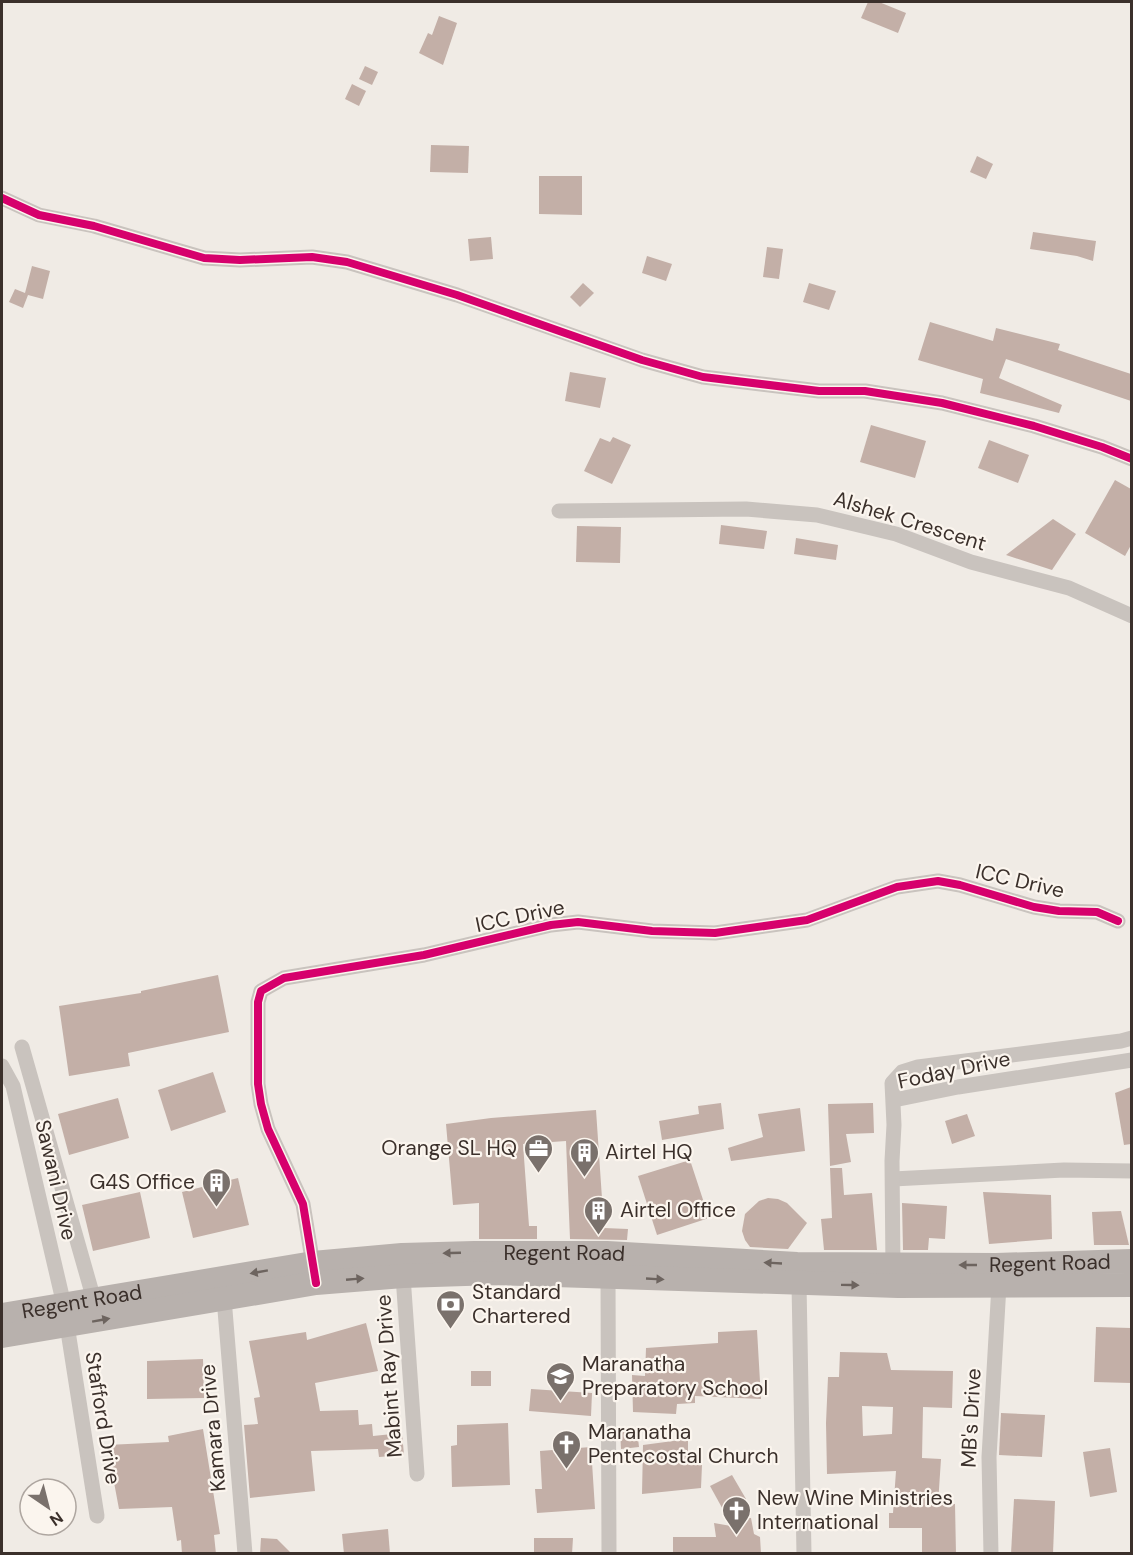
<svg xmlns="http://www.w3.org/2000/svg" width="1133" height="1555" font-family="'DM Sans',sans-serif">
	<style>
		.building { fill: #c3afa7; fill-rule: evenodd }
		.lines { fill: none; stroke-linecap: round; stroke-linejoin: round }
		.street { stroke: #c9c3be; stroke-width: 15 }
		.primary { stroke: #b8b1ad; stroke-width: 24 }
		.cycleway-casing { stroke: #fbf5ee; stroke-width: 11 }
		.cycleway { stroke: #d6006c; stroke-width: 8 }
		.oneway { fill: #6d645f }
		.labels { text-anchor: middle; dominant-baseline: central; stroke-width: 4.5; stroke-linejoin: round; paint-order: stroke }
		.street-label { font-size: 21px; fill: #3b302b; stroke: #fbf5ee }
		.poi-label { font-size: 21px; fill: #3b302b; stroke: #fbf5ee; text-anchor: start }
	</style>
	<rect width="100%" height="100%" fill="#f0ebe5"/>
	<g class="building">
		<polygon points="868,2 879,2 906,13 898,33 861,18"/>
		<polygon points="439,16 457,23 443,65 419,53 428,33 432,35"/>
		<polygon points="365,66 378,72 372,85 359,79"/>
		<polygon points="352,84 366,91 359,106 345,99"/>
		<polygon points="431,145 469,146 468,173 430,172"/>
		<polygon points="977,156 993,164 986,179 970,172"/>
		<polygon points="539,176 582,176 582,215 539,214"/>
		<polygon points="1033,232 1096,241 1093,261 1077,256 1030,249"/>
		<polygon points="491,237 493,259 470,261 468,239"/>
		<polygon points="767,247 783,249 779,279 763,277"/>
		<polygon points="647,256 672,264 666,281 642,273"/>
		<polygon points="32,266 50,271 43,299 28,295 23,308 9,302 15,289 25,293"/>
		<polygon points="583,283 594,293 580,307 570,297"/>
		<polygon points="809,283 836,291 829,310 803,302"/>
		<polygon points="930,322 993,341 996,328 1060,344 1058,350 1131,374 1131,401 1006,359 999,378 1062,405 1059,413 980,393 983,379 918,360"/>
		<polygon points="570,372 606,378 600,408 565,401"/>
		<polygon points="871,425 926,441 915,478 860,462"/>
		<polygon points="613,437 631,445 612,484 584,471 600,438 610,442"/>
		<polygon points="989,440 1029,455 1018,483 978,468"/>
		<polygon points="1115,480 1131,489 1131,545 1125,556 1085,533"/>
		<polygon points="1053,519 1076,534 1052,570 1006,555"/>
		<polygon points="721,525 767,531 764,549 719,544"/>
		<polygon points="577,526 621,527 620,563 576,562"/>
		<polygon points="796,538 838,545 836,560 794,554"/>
		<polygon points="218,975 229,1032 128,1053 130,1066 69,1076 59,1006 141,993 141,991"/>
		<polygon points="213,1072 226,1112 171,1131 158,1090"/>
		<polygon points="1131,1087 1131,1144 1124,1145 1115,1093"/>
		<polygon points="118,1098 129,1138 69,1155 58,1114"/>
		<polygon points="721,1103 724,1129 662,1140 659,1121 699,1114 698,1106"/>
		<polygon points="873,1103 874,1133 846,1134 851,1162 830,1166 828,1104"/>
		<polygon points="800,1108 805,1151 731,1161 728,1148 763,1137 758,1114"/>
		<polygon points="596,1110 604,1228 628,1229 627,1240 570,1239 566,1141 523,1144 529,1226 537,1226 537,1239 479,1239 479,1203 453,1205 446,1124 491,1118"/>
		<polygon points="967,1114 975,1136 952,1144 945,1121"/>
		<polygon points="690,1160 709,1218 657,1235 638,1176"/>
		<polygon points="830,1168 842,1168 844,1195 872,1193 877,1250 824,1250 821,1219 832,1218"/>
		<polygon points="238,1178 249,1225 193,1238 182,1192"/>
		<polygon points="140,1192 150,1238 93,1251 82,1205"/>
		<polygon points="983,1192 1051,1195 1052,1239 989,1244"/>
		<polygon points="768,1198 778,1199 787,1203 807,1223 788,1249 750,1247 745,1240 742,1231 745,1214 759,1201"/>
		<polygon points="902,1203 947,1206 945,1239 929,1238 928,1250 903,1250"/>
		<polygon points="1121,1211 1129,1245 1094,1245 1092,1212"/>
		<polygon points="366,1323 378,1371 315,1383 320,1411 358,1410 359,1425 372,1424 373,1436 402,1433 404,1455 379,1457 378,1449 311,1451 315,1491 250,1498 244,1425 258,1424 254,1398 260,1397 249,1341 306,1332 307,1340"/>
		<polygon points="1096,1327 1131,1328 1131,1383 1094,1382"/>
		<polygon points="757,1330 761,1399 695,1396 695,1403 677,1404 676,1414 633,1412 632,1375 645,1376 646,1348 718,1343 718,1332"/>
		<path d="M840 1352 887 1353 891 1370 953 1371 952 1408 923 1407 922 1458 941 1459 938 1504H955L956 1554H922V1528H889V1513H893L896 1471 827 1474 826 1423 828 1377H839ZM862 1406 893 1407 892 1434 863 1436Z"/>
		<polygon points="203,1359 204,1398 147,1399 147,1361"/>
		<rect x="471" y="1371" width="20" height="15"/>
		<polygon points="531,1389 592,1393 591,1416 529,1411"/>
		<polygon points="1001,1413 1045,1415 1042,1457 999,1455"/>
		<polygon points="508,1423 510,1485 452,1487 451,1446 457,1445 457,1425"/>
		<polygon points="203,1429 220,1534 214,1535 216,1554 182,1554 181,1540 177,1541 172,1507 119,1509 107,1445 169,1442 168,1436"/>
		<polygon points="637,1429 639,1447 621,1449 620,1431"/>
		<polygon points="688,1439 688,1463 702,1465 701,1488 642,1494 643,1445"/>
		<polygon points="591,1447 595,1509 537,1513 535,1489 542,1489 540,1451"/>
		<polygon points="1110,1448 1117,1492 1090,1497 1083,1452"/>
		<polygon points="732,1475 746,1499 726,1515 710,1486"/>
		<polygon points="1014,1499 1055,1501 1053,1554 1011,1554"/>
		<polygon points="727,1517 751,1518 754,1534 760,1537 761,1554 673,1554 673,1537 716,1537 714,1523 731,1526"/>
		<polygon points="388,1529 390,1554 344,1554 342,1534"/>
		<polygon points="261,1538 277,1539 292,1554 260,1554"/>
		<polygon points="534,1538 573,1538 572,1554 534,1554"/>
	</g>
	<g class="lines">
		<g class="street">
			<polyline points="2,198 39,215 94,226 204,258 240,260 312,257 347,262 457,295 642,360 703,377 819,391 865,391 942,403 1034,426 1102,447 1132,459"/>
			<polyline points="559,511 746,509 817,515 896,534 971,562 1069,588 1132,616"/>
			<polyline points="22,1047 94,1300"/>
			<polyline points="2,1066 13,1086 64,1305"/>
			<polyline points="894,1100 958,1087 1132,1060"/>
			<polyline points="893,1179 1064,1170 1132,1171"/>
			<polyline points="314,1271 303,1204 268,1129 261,1104 258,1084 258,1002 261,991 284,978 424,955 551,925 578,922 652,931 715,933 807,920 897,887 938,881 960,885 1034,907 1059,911 1097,912 1118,921"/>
			<polyline points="893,1271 892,1161 894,1125 892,1083 902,1072 918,1067 1121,1041 1132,1038"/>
			<polyline points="403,1276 417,1474"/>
			<polyline points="608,1277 609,1554"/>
			<polyline points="799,1284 804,1554"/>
			<polyline points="224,1298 245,1554"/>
			<polyline points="67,1325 97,1516"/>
			<polyline points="991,1554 989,1457 999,1285"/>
		</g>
		<g class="primary">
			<path id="s1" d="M2 1315 313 1263 402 1255 474 1253H607L797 1264 996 1265 1132 1261"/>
			<polyline points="2,1336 316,1283 403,1276 496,1273 898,1286 1132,1285"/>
		</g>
		<defs>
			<g id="cycleway">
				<polyline points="2,198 39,215 94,226 204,258 240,260 312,257 347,262 457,295 642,360 703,377 819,391 865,391 942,403 1034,426 1102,447 1132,459"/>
				<polyline points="316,1283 303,1204 268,1129 261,1104 258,1084 258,1002 261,991 284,978 424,955 551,925 578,922 652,931 715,933 807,920 897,887 938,881 960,885 1034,907 1059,911 1097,912 1118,921"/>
			</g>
		</defs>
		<use href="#cycleway" class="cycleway-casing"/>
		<use href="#cycleway" class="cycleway"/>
	</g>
	<defs><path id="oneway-solid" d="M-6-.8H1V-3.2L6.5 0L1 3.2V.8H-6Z" transform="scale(1.5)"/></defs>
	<g class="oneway">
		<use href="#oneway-solid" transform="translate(452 1253) rotate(178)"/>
		<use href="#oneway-solid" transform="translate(773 1263) rotate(-177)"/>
		<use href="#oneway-solid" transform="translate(968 1265) rotate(-180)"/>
		<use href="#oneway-solid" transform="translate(259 1272) rotate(170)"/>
		<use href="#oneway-solid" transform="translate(355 1279) rotate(-5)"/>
		<use href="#oneway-solid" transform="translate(655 1279) rotate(3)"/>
		<use href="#oneway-solid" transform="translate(850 1285) rotate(1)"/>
		<use href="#oneway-solid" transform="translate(101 1320) rotate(-10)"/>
	</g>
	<defs>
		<symbol id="office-pin" viewBox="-11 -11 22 30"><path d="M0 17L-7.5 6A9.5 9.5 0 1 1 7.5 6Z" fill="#7a716c" stroke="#fbf5ee"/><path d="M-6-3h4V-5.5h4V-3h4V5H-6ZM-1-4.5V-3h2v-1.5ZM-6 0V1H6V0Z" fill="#fff"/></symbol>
		<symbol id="building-pin" viewBox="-11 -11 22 30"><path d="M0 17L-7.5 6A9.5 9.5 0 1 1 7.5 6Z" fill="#7a716c" stroke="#fbf5ee"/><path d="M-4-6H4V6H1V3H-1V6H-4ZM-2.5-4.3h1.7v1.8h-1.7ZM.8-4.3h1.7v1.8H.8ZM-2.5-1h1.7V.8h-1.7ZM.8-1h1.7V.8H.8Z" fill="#fff"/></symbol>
		<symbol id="bank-pin" viewBox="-11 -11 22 30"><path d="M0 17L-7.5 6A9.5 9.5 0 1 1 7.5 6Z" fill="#7a716c" stroke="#fbf5ee"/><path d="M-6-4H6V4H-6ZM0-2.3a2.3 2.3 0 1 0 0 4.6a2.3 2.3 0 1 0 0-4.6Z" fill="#fff"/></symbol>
		<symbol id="school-pin" viewBox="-11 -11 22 30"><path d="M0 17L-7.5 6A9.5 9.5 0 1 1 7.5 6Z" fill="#7a716c" stroke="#fbf5ee"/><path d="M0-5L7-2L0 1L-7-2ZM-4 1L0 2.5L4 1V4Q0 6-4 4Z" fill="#fff"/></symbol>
		<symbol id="church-pin" viewBox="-11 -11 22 30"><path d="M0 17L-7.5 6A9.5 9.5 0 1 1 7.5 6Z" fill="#7a716c" stroke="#fbf5ee"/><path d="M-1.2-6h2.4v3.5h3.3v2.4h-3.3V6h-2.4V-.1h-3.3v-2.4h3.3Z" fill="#fff"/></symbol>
	</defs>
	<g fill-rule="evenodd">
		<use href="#office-pin" x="522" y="1132" width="33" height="45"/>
		<use href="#building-pin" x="568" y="1136" width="33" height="45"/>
		<use href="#building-pin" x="200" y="1166" width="33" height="45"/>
		<use href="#building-pin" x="582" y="1194" width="33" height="45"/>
		<use href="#bank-pin" x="434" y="1288" width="33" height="45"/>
		<use href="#school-pin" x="544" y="1360" width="33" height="45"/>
		<use href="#church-pin" x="550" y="1428" width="33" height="45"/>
		<use href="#church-pin" x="720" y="1494" width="33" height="45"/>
	</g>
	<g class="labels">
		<g class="street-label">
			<text transform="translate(910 521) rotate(17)">Alshek Crescent</text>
			<text transform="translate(1020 881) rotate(13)">ICC Drive</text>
			<text transform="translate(520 916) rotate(-12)">ICC Drive</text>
			<text transform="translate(954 1070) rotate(-12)">Foday Drive</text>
			<text transform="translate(56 1180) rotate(77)">Sawani Drive</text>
			<text stroke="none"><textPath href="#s1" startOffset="567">Regent Road</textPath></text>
			<text stroke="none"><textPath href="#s1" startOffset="1053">Regent Road</textPath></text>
			<text stroke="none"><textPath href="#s1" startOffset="81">Regent Road</textPath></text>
			<text transform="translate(389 1376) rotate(-94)">Mabint Ray Drive</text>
			<text transform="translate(103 1418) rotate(81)">Stafford Drive</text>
			<text transform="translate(971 1418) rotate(-87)">MB's Drive</text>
			<text transform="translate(213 1428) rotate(-95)">Kamara Drive</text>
		</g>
		<g class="poi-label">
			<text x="517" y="1148" text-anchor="end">Orange SL HQ</text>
			<text x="605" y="1152">Airtel HQ</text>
			<text x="195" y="1182" text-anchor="end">G4S Office</text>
			<text x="620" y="1210">Airtel Office</text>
			<text x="472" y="1292">Standard<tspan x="472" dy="24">Chartered</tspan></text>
			<text x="582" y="1364">Maranatha<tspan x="582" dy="24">Preparatory School</tspan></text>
			<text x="588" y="1432">Maranatha<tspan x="588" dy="24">Pentecostal Church</tspan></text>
			<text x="757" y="1498">New Wine Ministries<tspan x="757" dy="24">International</tspan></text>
		</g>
	</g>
	<rect width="1133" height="1555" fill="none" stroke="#3b302b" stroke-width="6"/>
	<g transform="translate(48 1507) rotate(145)"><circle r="28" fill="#fbf5ee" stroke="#aea6a0" stroke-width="1.5"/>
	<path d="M0-4.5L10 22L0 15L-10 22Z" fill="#7a716c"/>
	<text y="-9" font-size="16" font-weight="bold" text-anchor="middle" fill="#3b302b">N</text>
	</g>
</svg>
